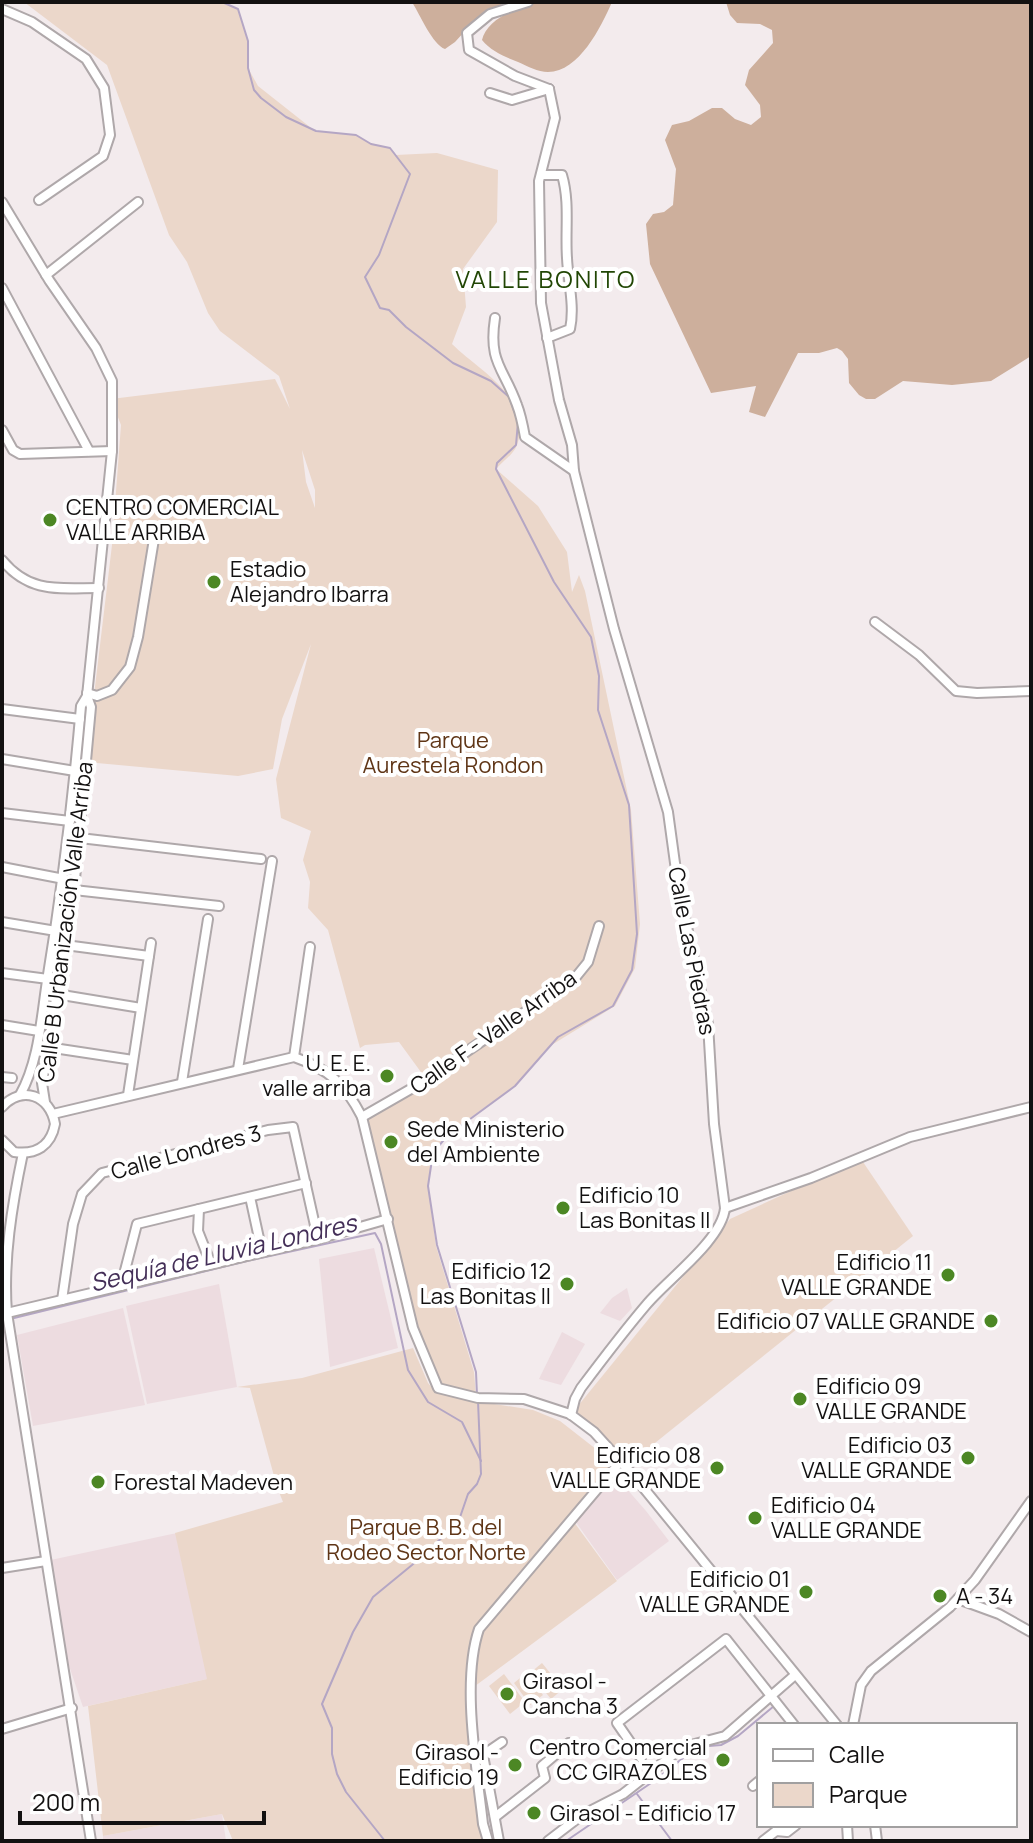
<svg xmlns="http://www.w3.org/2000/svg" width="1033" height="1843" font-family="Manrope,sans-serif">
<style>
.built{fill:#eddce0}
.green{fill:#ebd7ca;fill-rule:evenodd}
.forest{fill:#cdaf9c}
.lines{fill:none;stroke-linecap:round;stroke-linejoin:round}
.stream{stroke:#b4a6c4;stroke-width:2}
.minor-casing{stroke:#afa8aa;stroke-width:12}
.minor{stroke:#fff;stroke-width:8}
.poi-dot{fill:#4c8724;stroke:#fff;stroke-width:3}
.labels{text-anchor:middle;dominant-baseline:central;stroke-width:8;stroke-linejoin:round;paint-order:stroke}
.poi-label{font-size:22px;fill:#131111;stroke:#fff;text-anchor:start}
.park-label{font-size:22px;fill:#5f3516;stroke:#fff}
.street-label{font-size:22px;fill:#131111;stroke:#fff}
.neighbourhood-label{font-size:24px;letter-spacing:2px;fill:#214604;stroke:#fff}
.water-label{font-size:24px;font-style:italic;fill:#442f58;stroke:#fff}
</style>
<rect width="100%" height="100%" fill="#f3ebed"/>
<!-- built -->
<g class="built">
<path d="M374,1248L398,1348L330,1367L319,1259Z"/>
<path d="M219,1284L237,1387L147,1404L126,1306Z"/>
<path d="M627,1288L632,1308L620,1321L600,1313L612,1298Z"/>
<path d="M123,1308L145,1405L33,1426L17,1335Z"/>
<path d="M562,1332L585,1344L561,1385L539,1379Z"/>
<path d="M612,1472L646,1511L669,1541L617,1580L573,1518Z"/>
<path d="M256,1521L207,1679L83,1707L63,1648L46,1561L172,1534Z"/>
<path d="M222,1814L226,1841H103V1836Z"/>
</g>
<!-- green -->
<g class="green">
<path d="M24,2H222L238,9L248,41V68L258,86L315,131L356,135L371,144L390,148L396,155L437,153L498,170L497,222L463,269L466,307L452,344C479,371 534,398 517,445C514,454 502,462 496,469L538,506L567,552L572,592L579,575L585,591L631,810L640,924L635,968L615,1006L550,1046L515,1086L446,1135L432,1153L428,1186L436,1246L474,1372L476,1396L439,1386L410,1311L366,1118L426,1079L399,1042L365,1045L360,1048L328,930L308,908L310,882L303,860L311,831L281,818L276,779L311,644L282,719L273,769L238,776L86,762L112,545L121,425L111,399L275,379L290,409L279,376L220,331L208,313L187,262L169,235L107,65ZM302,450L315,490V508L306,482Z"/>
<path d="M861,1159L913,1236L630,1463L573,1412L730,1219Z"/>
<path d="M413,1348L428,1383L435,1391L475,1401L533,1410L560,1421L610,1460L605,1478L571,1518L617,1581L471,1689L475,1746L490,1841H233L222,1814L103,1836L88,1706L207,1679L175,1533L283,1502L277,1487L250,1388L237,1387L302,1378Z"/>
<path d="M542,1663L563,1689L551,1699L530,1673Z"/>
<path d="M526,1673L543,1695L530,1705L514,1683Z"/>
<path d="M504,1674L525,1702L510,1714L489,1686Z"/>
</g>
<!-- forest -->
<g class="forest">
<path d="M412,2H506L475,20L455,42L445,49C433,45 420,15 412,2Z"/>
<path d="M612,2C601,27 579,72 548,72C538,72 527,66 518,62C505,57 491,51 482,40C486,21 515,7 533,3Z"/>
<path d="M726,2H1031V356L991,381L952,385L903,381L875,399H866L859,395L849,383L848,359L842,351L837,348L819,353H798L765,417L749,412L756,386L711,393L650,264L646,224L653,214L664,212L673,205L676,169L665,140L672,125L689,121L712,108H722L735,119L751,125L761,117L760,105L745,85L749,70L773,43L772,30L760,24L737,23L730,15Z"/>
</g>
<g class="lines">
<!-- stream -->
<g class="stream">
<path d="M222,2L238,9L248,41V68L254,90L261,98L286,117L316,131L356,135L371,144L390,148L410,174L379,255L365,277L380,308L389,310L406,327L453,363L491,381L509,397L518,422L516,445L497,463L496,469L554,582L591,637L599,676L598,710L629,805L637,934L632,970L613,1006L558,1037L515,1086L447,1136L433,1153L428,1186L437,1245L476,1372L477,1395"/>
<path d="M10,1319L247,1261L375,1233L381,1244L408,1370L428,1402L462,1422L481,1461"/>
<path d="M637,1794L672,1841"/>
<path d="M490,1820L495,1841"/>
<path d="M385,1841L346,1792L337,1774L332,1754V1728L322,1704L353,1632L373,1597L412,1565L458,1523L468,1494L477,1484L481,1474L478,1401"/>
<path d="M566,1841L654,1781L697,1747L721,1745L738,1736L774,1706"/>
</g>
<defs>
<g id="minor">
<path d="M528,2L490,14L467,33L469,50L515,76L549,89"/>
<path d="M2,9L32,22L86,59L104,88L110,135L103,156L39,200"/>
<path d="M549,89L555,118L539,181L541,303L559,400L572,445L574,471L614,629L668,812L678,885L708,1024L714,1124L725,1208C722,1240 667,1280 647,1304C624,1331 602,1360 581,1388L575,1399L571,1415"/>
<path d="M490,93L512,100L549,89"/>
<path d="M541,175H562C570,202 565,231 567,258C568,281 575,306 570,329L547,338"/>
<path d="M2,202L49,280L96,348L112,381V451L87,696L81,706C73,798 62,890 47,981C41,1019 39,1061 20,1095"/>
<path d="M46,275L138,202"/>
<path d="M2,288L89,451"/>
<path d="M495,318C488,363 504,368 517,405C521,415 523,426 525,437L574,471"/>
<path d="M2,430L13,450L20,454L112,451"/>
<path d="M2,560C30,594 59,588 99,588"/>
<path d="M875,622L919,655L956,691L977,693L1031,691"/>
<path d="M87,693L97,696L112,690L130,667L138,637L155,533"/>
<path d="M2,709L80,719"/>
<path d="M2,759L75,771"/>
<path d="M2,813L70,821"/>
<path d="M80,838L261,859"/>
<path d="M2,867L64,879"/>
<path d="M74,890L219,906"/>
<path d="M2,922L56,931"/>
<path d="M65,945L149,956"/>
<path d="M2,973L48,979"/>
<path d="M56,994L141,1008"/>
<path d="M2,1025L39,1031"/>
<path d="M47,1047L133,1060"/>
<path d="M294,1057L310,947"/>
<path d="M238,1069L272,861"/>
<path d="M2,1077L12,1078"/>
<path d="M182,1082L208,919"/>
<path d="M128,1095L151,943"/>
<path d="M45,1102L42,1083L74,890L91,707L87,696"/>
<path d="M2,1107C22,1085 50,1095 55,1124C51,1146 36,1155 14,1152L2,1140"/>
<path d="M53,1114L294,1057C329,1069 345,1084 362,1117L413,1328L438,1388L478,1398L524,1399L570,1414L594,1432L633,1475L837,1725"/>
<path d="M362,1117L416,1086L575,978L588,962L599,926"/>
<path d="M23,1153C12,1205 3,1260 7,1313L91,1841"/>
<path d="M250,1197L262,1252"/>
<path d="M725,1208L811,1178L910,1137L1031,1107"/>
<path d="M199,1209L198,1231L211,1264"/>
<path d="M121,1286L137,1224L306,1183"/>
<path d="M62,1300L73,1224L82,1194L102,1173L268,1130L293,1127L318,1239"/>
<path d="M7,1313L318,1239L388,1219"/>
<path d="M2,1568L46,1561"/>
<path d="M958,1599L999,1614L1031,1632"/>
<path d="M853,1725L861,1685L871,1671L950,1607L975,1580L1031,1501"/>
<path d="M2,1729L72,1708"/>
<path d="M641,1758L617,1723L726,1639L794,1725"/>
<path d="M753,1786L759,1781"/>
<path d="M495,1817L545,1778L542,1766L569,1743"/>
<path d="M847,1825L848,1841"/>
<path d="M875,1825L877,1841"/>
<path d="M488,1841L483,1824C477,1768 461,1682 479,1629L621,1461"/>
<path d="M499,1841L483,1755L502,1742"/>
<path d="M548,1841L582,1815L623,1794L674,1754L687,1746L725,1736L795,1675"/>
<path d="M763,1841L776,1831L787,1832L796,1825"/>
</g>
</defs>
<!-- minor casing -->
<use href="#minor" class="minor-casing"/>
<!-- minor -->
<use href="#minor" class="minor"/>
</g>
<!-- markers -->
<g class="poi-dot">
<circle cx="50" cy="520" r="8"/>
<circle cx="214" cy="582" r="8"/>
<circle cx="387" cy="1076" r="8"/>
<circle cx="391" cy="1142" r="8"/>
<circle cx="563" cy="1208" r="8"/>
<circle cx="948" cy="1275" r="8"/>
<circle cx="567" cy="1284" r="8"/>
<circle cx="991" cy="1321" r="8"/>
<circle cx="800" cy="1399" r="8"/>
<circle cx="968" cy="1458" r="8"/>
<circle cx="717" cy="1468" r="8"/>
<circle cx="98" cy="1482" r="8"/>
<circle cx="755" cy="1518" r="8"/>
<circle cx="806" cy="1592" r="8"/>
<circle cx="940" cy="1596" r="8"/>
<circle cx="507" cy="1694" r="8"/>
<circle cx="723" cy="1760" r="8"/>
<circle cx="515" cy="1765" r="8"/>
<circle cx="534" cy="1813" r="8"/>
</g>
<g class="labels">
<!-- poi labels -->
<g class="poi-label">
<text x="66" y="507">CENTRO COMERCIAL<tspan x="66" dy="25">VALLE ARRIBA</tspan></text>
<text x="230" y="569">Estadio<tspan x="230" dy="25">Alejandro Ibarra</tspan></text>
<text x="371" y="1063" text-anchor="end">U. E. E.<tspan x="371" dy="25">valle arriba</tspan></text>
<text x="407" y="1129">Sede Ministerio<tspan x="407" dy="25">del Ambiente</tspan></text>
<text x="579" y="1195">Edificio 10<tspan x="579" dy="25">Las Bonitas II</tspan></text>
<text x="932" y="1262" text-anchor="end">Edificio 11<tspan x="932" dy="25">VALLE GRANDE</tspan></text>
<text x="551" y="1271" text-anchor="end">Edificio 12<tspan x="551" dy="25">Las Bonitas II</tspan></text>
<text x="975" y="1321" text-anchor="end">Edificio 07 VALLE GRANDE</text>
<text x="816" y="1386">Edificio 09<tspan x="816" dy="25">VALLE GRANDE</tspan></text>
<text x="952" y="1445" text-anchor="end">Edificio 03<tspan x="952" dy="25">VALLE GRANDE</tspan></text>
<text x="701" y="1455" text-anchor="end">Edificio 08<tspan x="701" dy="25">VALLE GRANDE</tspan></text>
<text x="114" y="1482">Forestal Madeven</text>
<text x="771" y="1505">Edificio 04<tspan x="771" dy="25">VALLE GRANDE</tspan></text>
<text x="790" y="1579" text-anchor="end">Edificio 01<tspan x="790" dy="25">VALLE GRANDE</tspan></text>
<text x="956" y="1596">A - 34</text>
<text x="523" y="1681">Girasol -<tspan x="523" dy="25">Cancha 3</tspan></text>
<text x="707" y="1747" text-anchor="end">Centro Comercial<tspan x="707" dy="25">CC GIRAZOLES</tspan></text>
<text x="499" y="1752" text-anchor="end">Girasol -<tspan x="499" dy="25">Edificio 19</tspan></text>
<text x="550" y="1813">Girasol - Edificio 17</text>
</g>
<!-- park labels -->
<g class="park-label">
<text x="453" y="740">Parque<tspan x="453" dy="25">Aurestela Rondon</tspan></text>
<text x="426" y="1527">Parque B. B. del<tspan x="426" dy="25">Rodeo Sector Norte</tspan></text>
</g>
<!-- street labels -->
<g class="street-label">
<text transform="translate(65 922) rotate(-83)">Calle B Urbanización Valle Arriba</text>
<text transform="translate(692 951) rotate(79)">Calle Las Piedras</text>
<text transform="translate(493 1032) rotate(-35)">Calle F - Valle Arriba</text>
<text transform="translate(186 1152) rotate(-15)">Calle Londres 3</text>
</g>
<!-- neighbourhood labels -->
<g class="neighbourhood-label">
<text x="546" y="278">VALLE BONITO</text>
</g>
<!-- water labels -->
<g class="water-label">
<text transform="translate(223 1252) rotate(-13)">Sequía de Lluvia Londres</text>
</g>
</g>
<!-- border -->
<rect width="1033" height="1843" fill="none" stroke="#131111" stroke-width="8"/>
<!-- legend -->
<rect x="757" y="1723" width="260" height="104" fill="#ffffff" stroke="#a1a0a0" stroke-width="2"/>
<rect x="773" y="1749" width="40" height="12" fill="#ffffff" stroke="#a1a0a0" stroke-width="2"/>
<text x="829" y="1763" font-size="24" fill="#131111">Calle</text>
<rect x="773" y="1783" width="40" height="24" fill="#ebd7ca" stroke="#a1a0a0" stroke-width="2"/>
<text x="829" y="1803" font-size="24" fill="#131111">Parque</text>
<!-- scale -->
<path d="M20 1811v12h244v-12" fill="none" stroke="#131111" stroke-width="4"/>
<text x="32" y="1811" font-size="24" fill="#131111" stroke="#ffffff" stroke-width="6" paint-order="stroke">200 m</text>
</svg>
